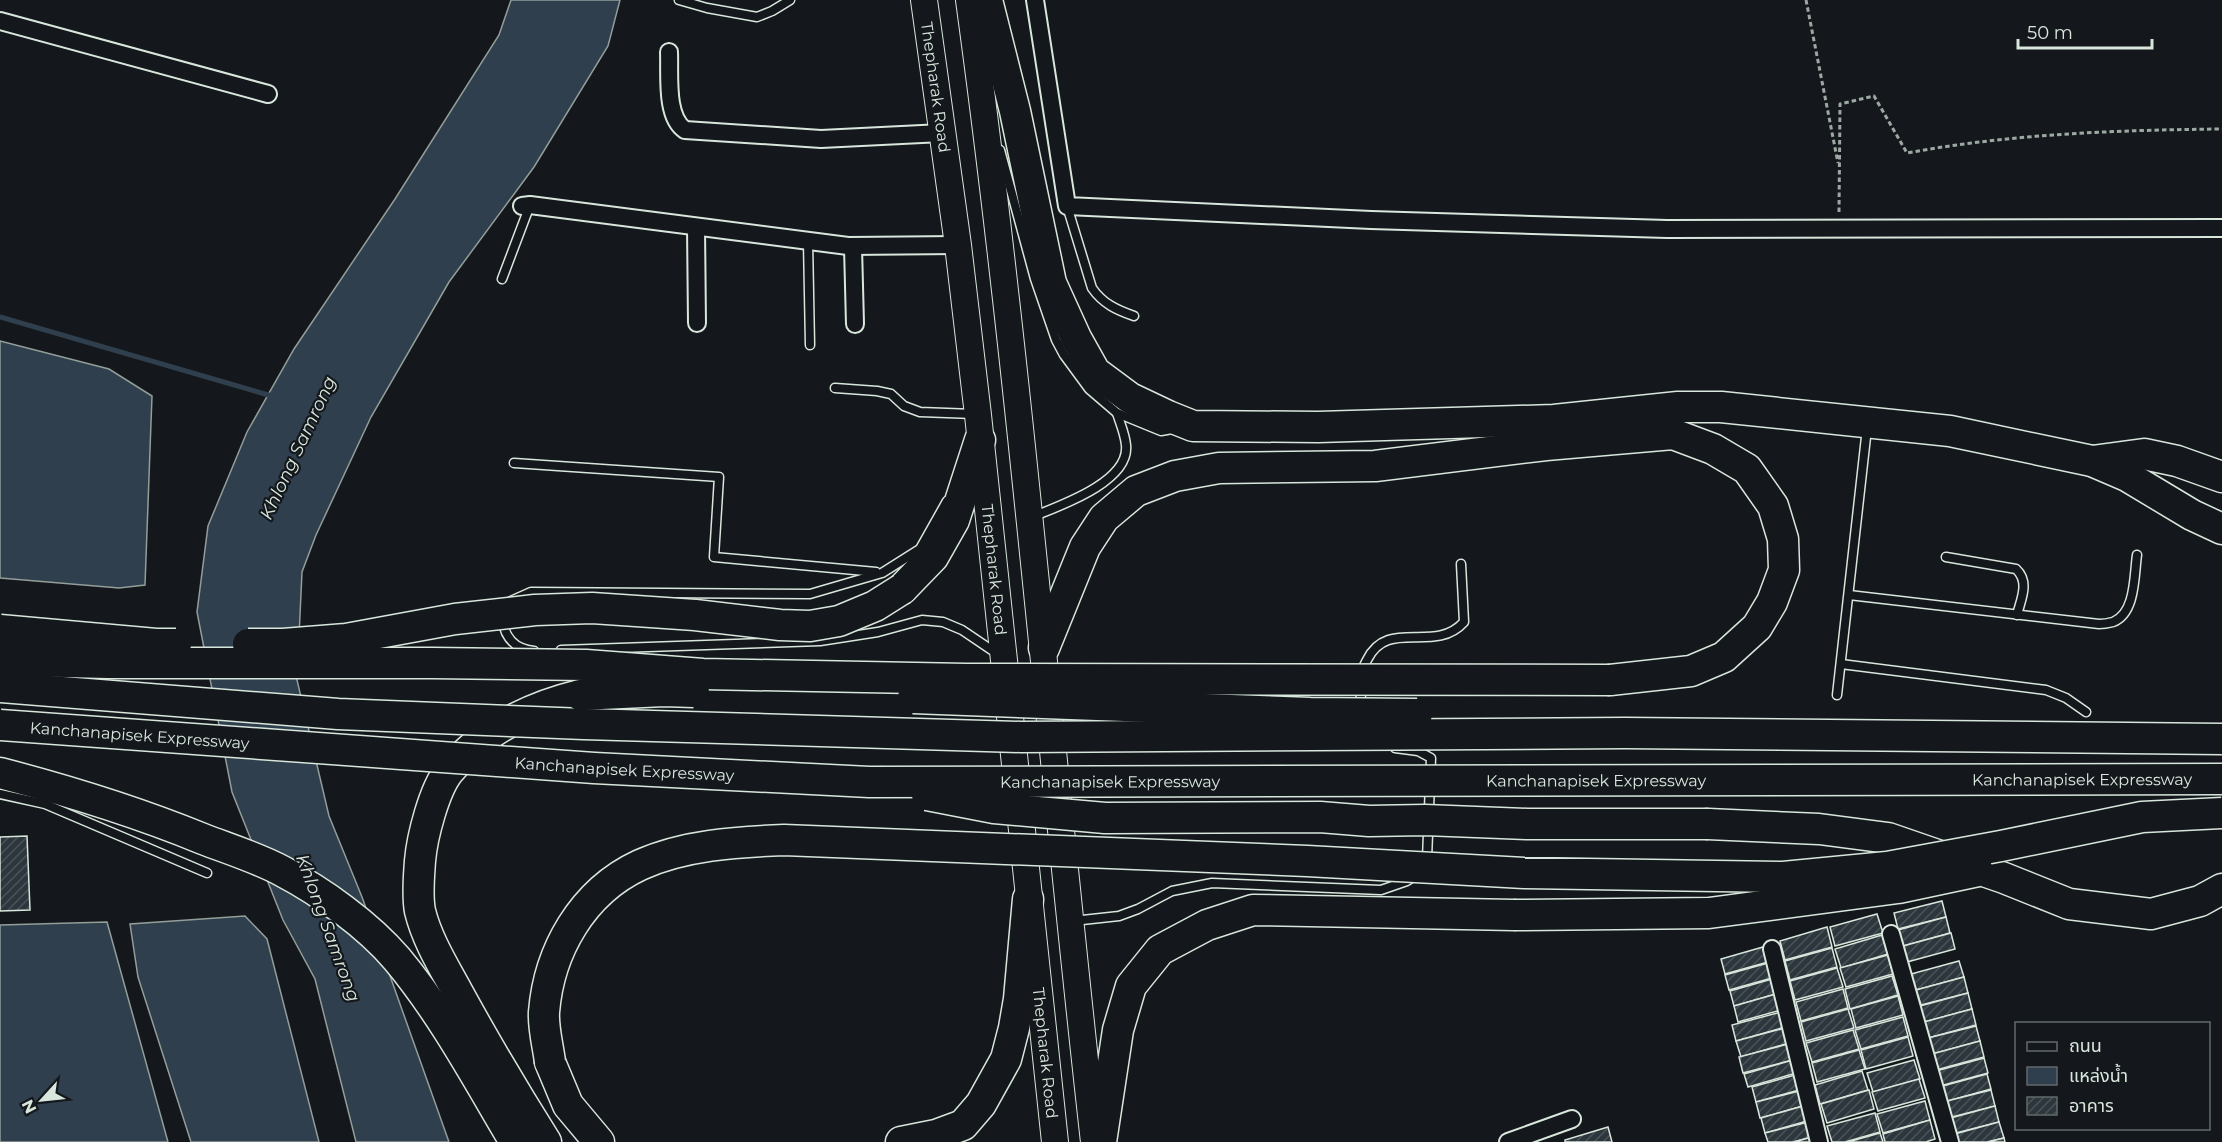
<svg xmlns="http://www.w3.org/2000/svg" width="2222" height="1142" font-family="Montserrat,'Noto Sans Thai',sans-serif">
<style>
.water{fill:#2f3f4d;stroke:#939e99;stroke-width:1.5}
.lines{fill:none;stroke-linecap:round;stroke-linejoin:round}
.stream{stroke:#2f3f4d;stroke-width:5}
.building{fill:url(#building-hatch);stroke:#d8e6dc;stroke-width:1.5}
.service-casing{stroke:#d8e6dc;stroke-width:11}
.minor-casing{stroke:#d8e6dc;stroke-width:20}
.primary-casing{stroke:#d8e6dc;stroke-width:28}
.motorway-casing{stroke:#d8e6dc;stroke-width:33}
.path{stroke:#9da8a2;stroke-width:3;stroke-dasharray:4.5 3;stroke-linecap:butt}
.service{stroke:#14181c;stroke-width:8}
.minor{stroke:#14181c;stroke-width:16}
.primary{stroke:#14181c;stroke-width:26}
.motorway{stroke:#14181c;stroke-width:30}
.motorway-bridge-casing{stroke:#d8e6dc;stroke-width:33;stroke-linecap:butt}
.motorway-bridge{stroke:#14181c;stroke-width:30}
.labels{text-anchor:middle;dominant-baseline:central;stroke-width:4.5;stroke-linejoin:round;paint-order:stroke}
.street-label{font-size:16px;fill:#d8e6dc;stroke:#14181c}
.water-label{font-size:18px;font-style:italic;fill:#d8e6dc;stroke:#14181c}
</style>
<defs>
<pattern id="building-hatch" width="6" height="6" patternUnits="userSpaceOnUse" patternTransform="scale(1.5)"><rect width="6" height="6" fill="#2c363c"/><path d="M-1 1l2-2M0 6l6-6M5 7l2-2" fill="none" stroke="#4a5358"/></pattern>
</defs>
<rect width="100%" height="100%" fill="#14181c"/>
<!-- water -->
<g class="water">
<path d="M511,0H620L608,46L534,167L449,282L371,417L316,535L302,572L297,680L329,816L362,897L449,1142H356L315,979L283,920L232,792L197,612L208,526L247,432L294,349L395,199L499,35Z"/>
<path d="M0,341L109,369L152,396L145,585L119,588L0,578Z"/>
<path d="M245,916L267,939L319,1142H191L138,977L130,924Z"/>
<path d="M107,922L168,1142H0V925Z"/>
</g>
<g class="lines">
<!-- stream -->
<path class="stream" d="M0,317L272,396"/>
</g>
<!-- building -->
<g class="building">
<path d="M27,836L30,910L0,911V837Z"/>
<path d="M1942,901L1946,917L1898,929L1894,913Z"/>
<path d="M1877,914L1883,933L1835,946L1830,927Z"/>
<path d="M1946,917L1950,933L1903,946L1898,930Z"/>
<path d="M1827,927L1832,947L1785,960L1780,941Z"/>
<path d="M1951,933L1955,949L1907,962L1903,946Z"/>
<path d="M1882,935L1888,954L1841,968L1835,949Z"/>
<path d="M1763,947L1768,962L1725,974L1721,959Z"/>
<path d="M1832,948L1837,967L1790,980L1785,961Z"/>
<path d="M1888,955L1893,974L1846,987L1840,968Z"/>
<path d="M1959,961L1964,977L1916,990L1911,974Z"/>
<path d="M1768,963L1772,978L1729,990L1725,975Z"/>
<path d="M1837,968L1843,987L1795,1000L1790,981Z"/>
<path d="M1892,976L1898,995L1850,1009L1845,989Z"/>
<path d="M1964,977L1968,993L1921,1005L1916,990Z"/>
<path d="M1772,979L1776,994L1734,1006L1730,991Z"/>
<path d="M1843,989L1848,1008L1801,1021L1796,1002Z"/>
<path d="M1968,993L1972,1009L1924,1022L1920,1006Z"/>
<path d="M1776,994L1781,1010L1738,1022L1734,1006Z"/>
<path d="M1898,996L1903,1015L1856,1028L1851,1009Z"/>
<path d="M1848,1009L1854,1028L1806,1041L1801,1022Z"/>
<path d="M1972,1009L1976,1025L1928,1038L1924,1022Z"/>
<path d="M1781,1012L1785,1027L1736,1041L1732,1025Z"/>
<path d="M1903,1017L1908,1036L1861,1049L1855,1030Z"/>
<path d="M1976,1026L1980,1041L1932,1054L1928,1038Z"/>
<path d="M1785,1028L1789,1043L1741,1057L1736,1041Z"/>
<path d="M1853,1030L1859,1049L1812,1062L1806,1043Z"/>
<path d="M1908,1037L1913,1056L1866,1069L1861,1050Z"/>
<path d="M1980,1041L1984,1057L1936,1070L1932,1054Z"/>
<path d="M1788,1044L1792,1060L1743,1073L1739,1057Z"/>
<path d="M1859,1050L1865,1069L1817,1082L1812,1063Z"/>
<path d="M1984,1058L1988,1073L1940,1086L1936,1071Z"/>
<path d="M1793,1060L1796,1073L1748,1087L1744,1074Z"/>
<path d="M1914,1060L1920,1079L1873,1092L1867,1073Z"/>
<path d="M1862,1071L1868,1090L1820,1104L1815,1085Z"/>
<path d="M1987,1074L1991,1089L1944,1102L1939,1087Z"/>
<path d="M1795,1075L1799,1090L1756,1102L1752,1087Z"/>
<path d="M1919,1079L1925,1098L1878,1111L1872,1092Z"/>
<path d="M1869,1090L1874,1109L1827,1123L1821,1104Z"/>
<path d="M1991,1090L1995,1106L1948,1118L1943,1102Z"/>
<path d="M1799,1091L1803,1106L1760,1118L1756,1102Z"/>
<path d="M1925,1101L1930,1120L1883,1133L1877,1114Z"/>
<path d="M1803,1106L1807,1121L1765,1133L1761,1118Z"/>
<path d="M1995,1106L1999,1122L1952,1134L1947,1119Z"/>
<path d="M1875,1113L1880,1132L1845,1142H1832L1827,1126Z"/>
<path d="M1930,1120L1935,1139L1926,1142H1885L1883,1134Z"/>
<path d="M1808,1122L1812,1137L1793,1142H1768L1765,1133Z"/>
<path d="M1999,1122L2004,1138L1987,1142H1953L1951,1135Z"/>
<path d="M1608,1127L1612,1142H1565V1140Z"/>
<path d="M1880,1133L1883,1142H1848Z"/>
<path d="M1812,1137L1814,1142H1794Z"/>
<path d="M2004,1138L2005,1142H1988Z"/>
</g>
<g class="lines">
<defs>
<g id="service">
<path d="M679,0L707,8L757,17L772,11L790,0"/>
<path d="M1000,150L1035,279L1056,340L1064,355L1089,389L1117,413L1161,431L1172,429"/>
<path d="M1067,206L1092,288C1103,304 1117,310 1134,316"/>
<path d="M808,241L810,345"/>
<path d="M502,279L530,205"/>
<path d="M835,388L877,391L891,394L904,406L920,412L974,414"/>
<path d="M514,463L719,477L714,557L876,572"/>
<path d="M1032,517C1059,506 1130,482 1126,445C1125,434 1120,423 1117,413"/>
<path d="M1946,557L2016,569C2030,582 2021,599 2017,615"/>
<path d="M1849,595L2099,624C2103,624 2109,623 2113,622C2136,613 2134,575 2137,555"/>
<path d="M511,601L531,592L810,594L882,573L920,549L947,501"/>
<path d="M502,619C505,638 514,649 534,651"/>
<path d="M561,650L820,641L878,632L922,620L943,622L962,630L999,655"/>
<path d="M1841,664L2046,690L2066,698L2086,712"/>
<path d="M1837,695L1867,428"/>
<path d="M1361,710C1361,698 1360,685 1362,673C1362,668 1365,664 1367,660C1388,617 1434,655 1464,622L1461,564"/>
<path d="M1395,748L1418,751L1431,758L1427,859L1425,863"/>
<path d="M0,794L45,804L207,873"/>
<path d="M1073,921L1119,916L1138,909L1172,891L1212,883L1381,890L1407,881L1413,877"/>
</g>
<g id="minor">
<path d="M1035,0L1067,206L1371,220L1667,229L2222,228"/>
<path d="M0,21L268,94"/>
<path d="M669,52C670,74 665,117 685,130L821,139L942,133"/>
<path d="M522,206L530,205L848,246L958,245"/>
<path d="M696,227L697,323"/>
<path d="M853,247L855,324"/>
<path d="M1891,934L1950,1142"/>
<path d="M1772,949L1819,1142"/>
<path d="M1508,1142L1572,1119"/>
</g>
<g id="primary">
<path id="s1" d="M924,0L958,245L978,415L1055,1142"/>
<path d="M969,0C1021,380 1051,762 1094,1142"/>
</g>
<g id="motorway">
<path d="M987,0L1015,111L1051,283L1076,338L1095,372L1130,398L1168,416L1193,426L1318,427L1554,420L1678,407H1721L1950,431L2092,461L2127,476L2192,515L2222,529"/>
<path d="M2092,461L2144,454L2177,461L2222,477"/>
<path d="M902,589L933,557L954,520L980,440"/>
<path d="M1044,648L1085,547L1104,518L1136,491L1175,476L1219,468L1375,466L1546,445L1673,434L1713,449L1747,469L1773,506L1783,539L1784,570L1772,602L1757,627L1724,657L1691,671L1610,680"/>
<path d="M0,773C69,791 137,812 203,839C229,849 258,858 282,871C322,892 368,925 397,959C443,1014 478,1080 515,1142"/>
<path d="M1708,824L1819,829L1888,838L2004,878L2069,904L2151,914L2200,901L2222,889"/>
<path d="M550,1062L568,1105L599,1142"/>
<path d="M546,1142C515,1093 486,1044 458,993C444,967 427,940 420,911C417,896 419,876 420,861C422,837 434,790 449,771C483,731 530,707 580,695"/>
<path d="M901,1142L936,1135L963,1125L981,1104L1006,1059L1014,1028L1019,999L1028,899"/>
<path d="M1101,1142L1118,1030L1131,986L1160,950L1207,925L1253,910L1514,915"/>
</g>
</defs>
<!-- service casing -->
<use href="#service" class="service-casing"/>
<!-- minor casing -->
<use href="#minor" class="minor-casing"/>
<!-- primary casing -->
<use href="#primary" class="primary-casing"/>
<!-- motorway casing -->
<use href="#motorway" class="motorway-casing"/>
<!-- path -->
<g class="path">
<path d="M1806,0L1838,163"/>
<path d="M1839,212L1840,104L1874,96L1907,153C2010,134 2117,130 2222,129"/>
</g>
<!-- service -->
<use href="#service" class="service"/>
<!-- minor -->
<use href="#minor" class="minor"/>
<!-- primary -->
<use href="#primary" class="primary"/>
<!-- motorway -->
<use href="#motorway" class="motorway"/>
<defs>
<g id="motorway-bridge">
<path d="M0,630L156,644H176"/>
<path d="M248,644H283L346,639L455,619L535,610L592,608L695,615L780,625L810,626L839,621L875,606L902,589"/>
<path d="M0,659L23,661L108,663H432L586,665L703,674L966,679L1610,680"/>
<path d="M0,687L338,714L584,724L1021,737L1625,733L2222,739"/>
<path d="M580,695L664,691L694,692"/>
<path d="M913,698L1310,713L1417,714"/>
<path id="s2" d="M0,725L594,768L869,782L2222,779"/>
<path d="M927,795L994,808L1105,818L1320,817L1369,821L1425,820L1527,824H1708"/>
<path d="M1514,915L1709,913L1898,888L1978,871"/>
<path d="M550,1062C548,1046 543,1028 544,1012C549,951 582,892 640,865C684,845 736,842 784,840L1307,861L1524,873L1783,877L1887,867L2001,846L2142,817L2222,813"/>
</g>
</defs>
<!-- motorway-bridge casing -->
<use href="#motorway-bridge" class="motorway-bridge-casing"/>
<!-- motorway-bridge -->
<use href="#motorway-bridge" class="motorway-bridge"/>
</g>
<g class="labels">
<!-- street labels -->
<g class="street-label">
<text stroke="none"><textPath href="#s1" startOffset="88">Thepharak Road</textPath></text>
<text stroke="none"><textPath href="#s1" startOffset="574">Thepharak Road</textPath></text>
<text stroke="none"><textPath href="#s2" startOffset="140">Kanchanapisek Expressway</textPath></text>
<text stroke="none"><textPath href="#s2" startOffset="626">Kanchanapisek Expressway</textPath></text>
<text stroke="none"><textPath href="#s2" startOffset="2084">Kanchanapisek Expressway</textPath></text>
<text stroke="none"><textPath href="#s2" startOffset="1598">Kanchanapisek Expressway</textPath></text>
<text stroke="none"><textPath href="#s2" startOffset="1112">Kanchanapisek Expressway</textPath></text>
<text stroke="none"><textPath href="#s1" startOffset="1060">Thepharak Road</textPath></text>
</g>
<!-- water labels -->
<g class="water-label">
<text transform="translate(298 448) rotate(-65)">Khlong Samrong</text>
<text transform="translate(328 928) rotate(70)">Khlong Samrong</text>
</g>
</g>
<!-- legend -->
<rect x="2015" y="1022" width="195" height="108" fill="#14181c" stroke="#626a69" stroke-width="1.5"/>
<rect x="2027" y="1042" width="30" height="9" fill="#14181c" stroke="#626a69" stroke-width="1.5"/>
<text x="2069" y="1052" font-size="18" fill="#d8e6dc">ถนน</text>
<rect x="2027" y="1067" width="30" height="18" fill="#2f3f4d" stroke="#626a69" stroke-width="1.5"/>
<text x="2069" y="1082" font-size="18" fill="#d8e6dc">แหล่งน้ำ</text>
<rect x="2027" y="1097" width="30" height="18" fill="url(#building-hatch)" stroke="#626a69" stroke-width="1.5"/>
<text x="2069" y="1112" font-size="18" fill="#d8e6dc">อาคาร</text>
<!-- north arrow -->
<g transform="translate(42 1100) rotate(243)" stroke="#14181c" stroke-width="4.5" paint-order="stroke">
<path d="M0-4.5L10 22L0 15L-10 22Z" fill="#d8e6dc"/>
<text y="-9" font-size="16" font-weight="bold" text-anchor="middle" fill="#d8e6dc">N</text>
</g>
<!-- scale -->
<path d="M2018 39v9h134v-9" fill="none" stroke="#d8e6dc" stroke-width="3"/>
<text x="2027" y="39" font-size="18" fill="#d8e6dc" stroke="#14181c" stroke-width="4.5" paint-order="stroke">50 m</text>
</svg>
